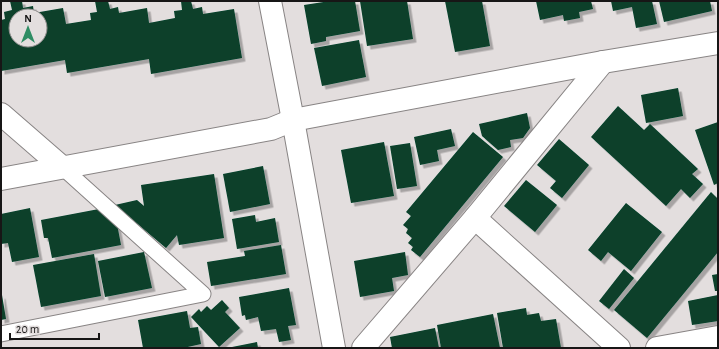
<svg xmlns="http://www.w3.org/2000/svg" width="719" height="349" font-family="'Alegreya Sans',sans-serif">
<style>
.building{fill:#07402a;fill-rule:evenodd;filter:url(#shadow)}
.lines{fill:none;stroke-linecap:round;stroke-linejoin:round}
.service-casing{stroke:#888484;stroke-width:17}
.minor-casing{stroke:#888484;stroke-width:24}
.service{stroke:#fff;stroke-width:15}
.minor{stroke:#fff;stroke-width:22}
</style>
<defs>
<filter id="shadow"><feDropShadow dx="3.5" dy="3.5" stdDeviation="0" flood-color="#0004"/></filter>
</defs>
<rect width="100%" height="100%" fill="#e3dede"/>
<!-- building -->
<g class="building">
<path d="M10,1H22L23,8L33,6L34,13L63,8L66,24L91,20L90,13L97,12L95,1H108L110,9L118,7L119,13L147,8L149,23L175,18L174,11L182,10L181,1H191L193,9L202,7L203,14L234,9L242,58L151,74L149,59L67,73L65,60L1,71V20L5,19L4,12L12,10ZM16,16H40V40H16Z"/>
<path d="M330,1H355L360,31L326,37V41L311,44L304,5Z"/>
<path d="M360,1H407L413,39L367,46Z"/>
<path d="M445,1H482L490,46L455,52Z"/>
<path d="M536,1H591L593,9L579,12L580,18L564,21L563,15L540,20Z"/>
<path d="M611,1H652L657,24L636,28L632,7L613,11Z"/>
<path d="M659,1H710L712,11L664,22Z"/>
<path d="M359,40L366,77L322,86L314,48Z"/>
<path d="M678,88L683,116L646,123L641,95Z"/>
<path d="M618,106L644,130L650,124L698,169L692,174L703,184L690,198L681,189L666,206L591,137Z"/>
<path d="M527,113L530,128L523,138L510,140L511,147L498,150L482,136L479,124Z"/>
<path d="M718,122V183L714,185L695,130Z"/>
<path d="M451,129L455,146L437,150L439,161L420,165L414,137Z"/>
<path d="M473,132L503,157L420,257L411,250L413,247L408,243L412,238L406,233L408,229L403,225L411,216L406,212Z"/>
<path d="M559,139L589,165L562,198L550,188L556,181L537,165Z"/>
<path d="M384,142L394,196L351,203L341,150Z"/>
<path d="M410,143L417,186L397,189L390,146Z"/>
<path d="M263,166L270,204L230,212L223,174Z"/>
<path d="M214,174L224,238L179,245L177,235L166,248L115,205L137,200L144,206L141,185Z"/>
<path d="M526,180L557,205L535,232L504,206Z"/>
<path d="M711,192L718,199V252L647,338L614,310Z"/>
<path d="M626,203L662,232L631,271L608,252L601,261L588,250Z"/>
<path d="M30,208L39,257L12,262L8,243L1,244V214Z"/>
<path d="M99,209L117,224L121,245L52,258L48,238H44L41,220Z"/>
<path d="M255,215L256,222L275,218L279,242L237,249L232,219Z"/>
<path d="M281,245L286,274L211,286L207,262L245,256L244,251Z"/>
<path d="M144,252L152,288L105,297L98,261Z"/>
<path d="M405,252L408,275L392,278L394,291L360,297L354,261Z"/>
<path d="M94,254L101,296L41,307L33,265Z"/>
<path d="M624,269L634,278L609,309L599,301Z"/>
<path d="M718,274V291H715L712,275Z"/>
<path d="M289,288L296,325L288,326L291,340L279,342L276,329L261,331L258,317L246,320L245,315L242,316L239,297Z"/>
<path d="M2,295L6,319L1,320V296Z"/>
<path d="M718,295V321L692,325L688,301Z"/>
<path d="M222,300L229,308L225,312L240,328L219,347L191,317L199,309L201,312L207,306L211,310Z"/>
<path d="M526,308L527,315L539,313L541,321L556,319L561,348H503L497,313Z"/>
<path d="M187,311L190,328L198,327L201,344L183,348H143L138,320Z"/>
<path d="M493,314L500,348H441L437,325Z"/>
<path d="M435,328L439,348H392L390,337Z"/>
<path d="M257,342L258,348H232V347Z"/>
</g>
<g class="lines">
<defs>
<path id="service" d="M1,334L203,294L62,167"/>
<g id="minor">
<path d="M270,1L293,120L334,348"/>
<path d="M1,114L62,167"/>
<path d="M1,179L271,129L293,120L603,62L718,43"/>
<path d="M475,218L619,348"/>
<path d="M363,348L475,218L603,62"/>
<path d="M657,348L718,337"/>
</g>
</defs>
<!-- service casing -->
<use href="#service" class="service-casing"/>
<!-- minor casing -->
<use href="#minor" class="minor-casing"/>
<!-- service -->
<use href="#service" class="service"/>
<!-- minor -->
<use href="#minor" class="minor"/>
</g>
<!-- border -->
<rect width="719" height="349" fill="none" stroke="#171616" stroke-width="4"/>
<!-- north arrow -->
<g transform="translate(28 28)"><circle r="19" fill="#e3dede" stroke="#918e8e"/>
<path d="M0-3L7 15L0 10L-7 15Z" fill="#2e8c63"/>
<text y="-6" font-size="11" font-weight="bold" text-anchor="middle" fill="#171616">N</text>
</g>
<!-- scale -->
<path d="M10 333v6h89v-6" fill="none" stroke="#171616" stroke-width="2"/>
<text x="16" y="333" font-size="12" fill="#171616" stroke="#e3dede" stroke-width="3" paint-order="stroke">20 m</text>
</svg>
